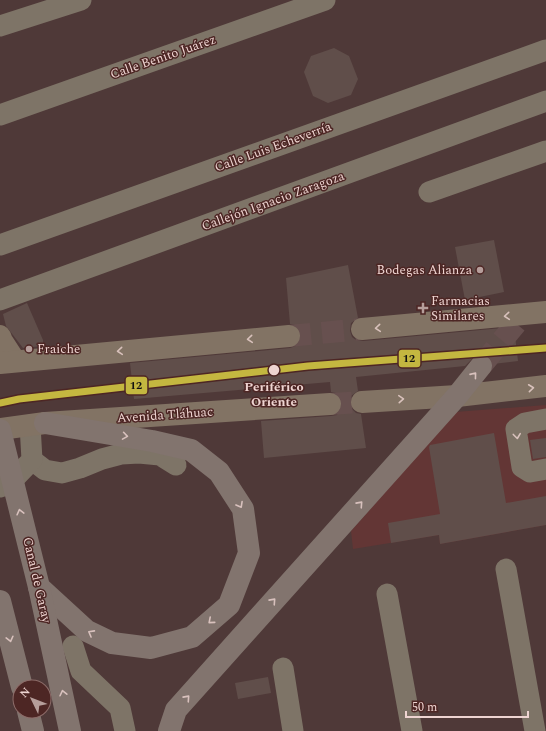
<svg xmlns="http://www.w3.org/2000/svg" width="546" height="731" font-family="Spectral,serif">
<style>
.built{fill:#633635}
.building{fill:#604e4a}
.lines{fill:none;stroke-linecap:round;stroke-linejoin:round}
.major-tunnel{stroke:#67504f;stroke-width:22;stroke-dasharray:22 11;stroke-linecap:butt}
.highway-tunnel{stroke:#67504f;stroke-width:22;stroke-dasharray:22 11;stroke-linecap:butt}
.minor{stroke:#7e7467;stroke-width:21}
.major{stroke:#827364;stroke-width:22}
.highway{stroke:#82746e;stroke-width:22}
.highway-bridge{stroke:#82746e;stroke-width:22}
.metro-1-casing{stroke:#4d2624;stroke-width:10}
.metro-1{stroke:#c4b740;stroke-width:7}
.oneway{stroke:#d8c1bb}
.oneway2{stroke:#d8c1bd}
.oneway3{stroke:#d8c1bc}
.poi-dot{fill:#b69e9b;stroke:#4d2624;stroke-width:1.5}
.stop-dot{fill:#eed4d1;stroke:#4d2624;stroke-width:1.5}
.labels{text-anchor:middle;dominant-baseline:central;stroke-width:3;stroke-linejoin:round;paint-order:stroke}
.street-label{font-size:13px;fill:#eed4d1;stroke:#4d2624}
.poi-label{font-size:13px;fill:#eed4d1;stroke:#4d2624;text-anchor:start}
.stop-label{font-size:13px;font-weight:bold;fill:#eed4d1;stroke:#4d2624}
.line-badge{stroke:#4d2624;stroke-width:1.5}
.pale-badge-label{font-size:11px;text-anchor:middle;font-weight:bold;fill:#111}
</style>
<rect width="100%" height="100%" fill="#4f3938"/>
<!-- built -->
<path class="built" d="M546,405V525L440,544L439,535L353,549L351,531L455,412Z"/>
<!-- building -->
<g class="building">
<path d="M334,48L349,56L358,79L351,95L328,103L313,96L304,72L311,56Z"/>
<path d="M494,240L504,292L465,300L455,247Z"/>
<path d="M348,265L358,318L351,323L350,331L352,337L356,340L363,341L514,327L518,361L493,364L489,357L482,354L476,355L465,366L356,377L358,391L351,396L350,403L352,409L356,413L361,414L366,448L264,458L261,421L331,416L337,415L341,409L342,403L340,397L336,393L331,392L330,382L134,399L130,363L290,348L296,346L300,341L301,334L299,328L295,325L290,324L286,278Z"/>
<path d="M27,303L43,340V346L23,348L6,326L3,314Z"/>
<path d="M494,433L506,503L546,496V525L440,544L439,535L391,543L388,523L440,514L429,447L430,445Z"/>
<path d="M546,438V457L533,459L530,440Z"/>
<path d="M268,677L271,693L238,699L235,683Z"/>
</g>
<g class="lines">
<!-- major-tunnel -->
<g class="major-tunnel">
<path d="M289,336L362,329"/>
<path d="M330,404L362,402"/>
</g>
<!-- highway-tunnel -->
<path class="highway-tunnel" d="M481,366L524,314"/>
<!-- minor -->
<g class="minor">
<path d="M0,26L81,0"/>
<path d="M0,115L325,0"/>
<path d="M429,192L546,151"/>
<path d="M0,245L546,50"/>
<path d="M0,300L546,101"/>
<path d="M546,419L525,423L516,429L522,467L530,472L546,469"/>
<path d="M32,460L45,470L62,473L80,468L102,459L121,454L139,453L160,455L176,465"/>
<path d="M0,487L9,484L32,460L30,425"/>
<path d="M506,569L535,731"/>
<path d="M387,594L412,731"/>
<path d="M73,646L81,671L120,708L125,731"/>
<path d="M283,668L293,731"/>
</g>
<!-- major -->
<g class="major">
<path d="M362,329L546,312"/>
<path d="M0,336L2,341L15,361"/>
<path d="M0,363L289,336"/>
<path d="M362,402L457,396L546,386"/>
<path d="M0,429L45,423L330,404"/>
</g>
<!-- highway -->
<g class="highway">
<path d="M39,587L87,631L112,643L151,648L192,637L229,605L249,553L243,509L219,472L191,450L152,441L45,423"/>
<path d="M0,601L22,687"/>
<path d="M28,711L33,731"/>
<path d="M169,731L176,710L457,396L481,366"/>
</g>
<!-- highway-bridge -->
<path class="highway-bridge" d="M0,430L39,587L70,731"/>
<defs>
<path id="metro-1" d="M0,403L19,399L308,366L546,348"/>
</defs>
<!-- metro-1 casing -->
<use href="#metro-1" class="metro-1-casing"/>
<!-- metro-1 -->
<use href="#metro-1" class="metro-1"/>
</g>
<!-- one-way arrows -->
<defs><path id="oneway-chevron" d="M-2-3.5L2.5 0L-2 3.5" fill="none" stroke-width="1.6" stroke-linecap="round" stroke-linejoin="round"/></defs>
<g class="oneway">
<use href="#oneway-chevron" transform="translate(507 316) rotate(175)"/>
<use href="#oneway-chevron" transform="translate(378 328) rotate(175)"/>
<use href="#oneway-chevron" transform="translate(250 339) rotate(175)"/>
<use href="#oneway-chevron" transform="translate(120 351) rotate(175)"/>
<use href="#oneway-chevron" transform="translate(531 388) rotate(-6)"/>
<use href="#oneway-chevron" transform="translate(401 399) rotate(-4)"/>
</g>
<g class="oneway2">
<use href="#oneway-chevron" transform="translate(474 375) rotate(-51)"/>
<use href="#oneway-chevron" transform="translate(125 436) rotate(9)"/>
<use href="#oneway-chevron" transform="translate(360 504) rotate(-48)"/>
<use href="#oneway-chevron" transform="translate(240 505) rotate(61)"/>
<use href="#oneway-chevron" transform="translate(20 512) rotate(-104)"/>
<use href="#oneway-chevron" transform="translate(273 601) rotate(-48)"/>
<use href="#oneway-chevron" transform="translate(211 621) rotate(139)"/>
<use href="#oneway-chevron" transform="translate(91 633) rotate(-151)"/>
<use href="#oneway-chevron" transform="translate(10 639) rotate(76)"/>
<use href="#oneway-chevron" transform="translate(63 693) rotate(-103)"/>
<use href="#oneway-chevron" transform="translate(187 698) rotate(-48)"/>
</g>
<use class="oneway3" href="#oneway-chevron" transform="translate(517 436) rotate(83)"/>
<!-- markers -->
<g class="poi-dot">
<circle cx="480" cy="270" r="4"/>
<path d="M421 302h4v4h4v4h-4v4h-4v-4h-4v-4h4z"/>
<circle cx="29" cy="349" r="4"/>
</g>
<circle class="stop-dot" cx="274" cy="370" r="6"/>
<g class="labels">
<!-- street labels -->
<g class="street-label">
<text transform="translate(163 57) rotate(-19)">Calle Benito Juárez</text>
<text transform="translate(273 147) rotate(-20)">Calle Luis Echeverría</text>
<text transform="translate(273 201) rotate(-20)">Callejón Ignacio Zaragoza</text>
<text transform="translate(165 415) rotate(-4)">Avenida Tláhuac</text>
<text transform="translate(37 580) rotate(77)">Canal de Garay</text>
</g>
<!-- poi labels -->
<g class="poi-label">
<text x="472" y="270" text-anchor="end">Bodegas Alianza</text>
<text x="431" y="301">Farmacias<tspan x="431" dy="15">Similares</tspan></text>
<text x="37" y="349">Fraiche</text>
</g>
<!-- stop labels -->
<g class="stop-label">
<text x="274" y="387">Periférico<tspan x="274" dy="15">Oriente</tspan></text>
</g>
</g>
<g class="line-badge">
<rect x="398" y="349" width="23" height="19" rx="4" fill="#c4b740"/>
<rect x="125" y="376" width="23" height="19" rx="4" fill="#c4b740"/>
</g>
<g class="pale-badge-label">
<text x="409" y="362">12</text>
<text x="136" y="389">12</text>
</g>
<!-- north arrow -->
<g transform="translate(32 699) rotate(313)"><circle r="19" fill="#4d2624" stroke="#8d6c69"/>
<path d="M0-3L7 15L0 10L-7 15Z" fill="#b69e9b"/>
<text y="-6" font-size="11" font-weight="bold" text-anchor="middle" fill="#eed4d1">N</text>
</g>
<!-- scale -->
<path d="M406 711v6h122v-6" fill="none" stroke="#eed4d1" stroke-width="2"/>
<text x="412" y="711" font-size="12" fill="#eed4d1" stroke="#4d2624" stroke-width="3" paint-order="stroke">50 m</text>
</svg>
